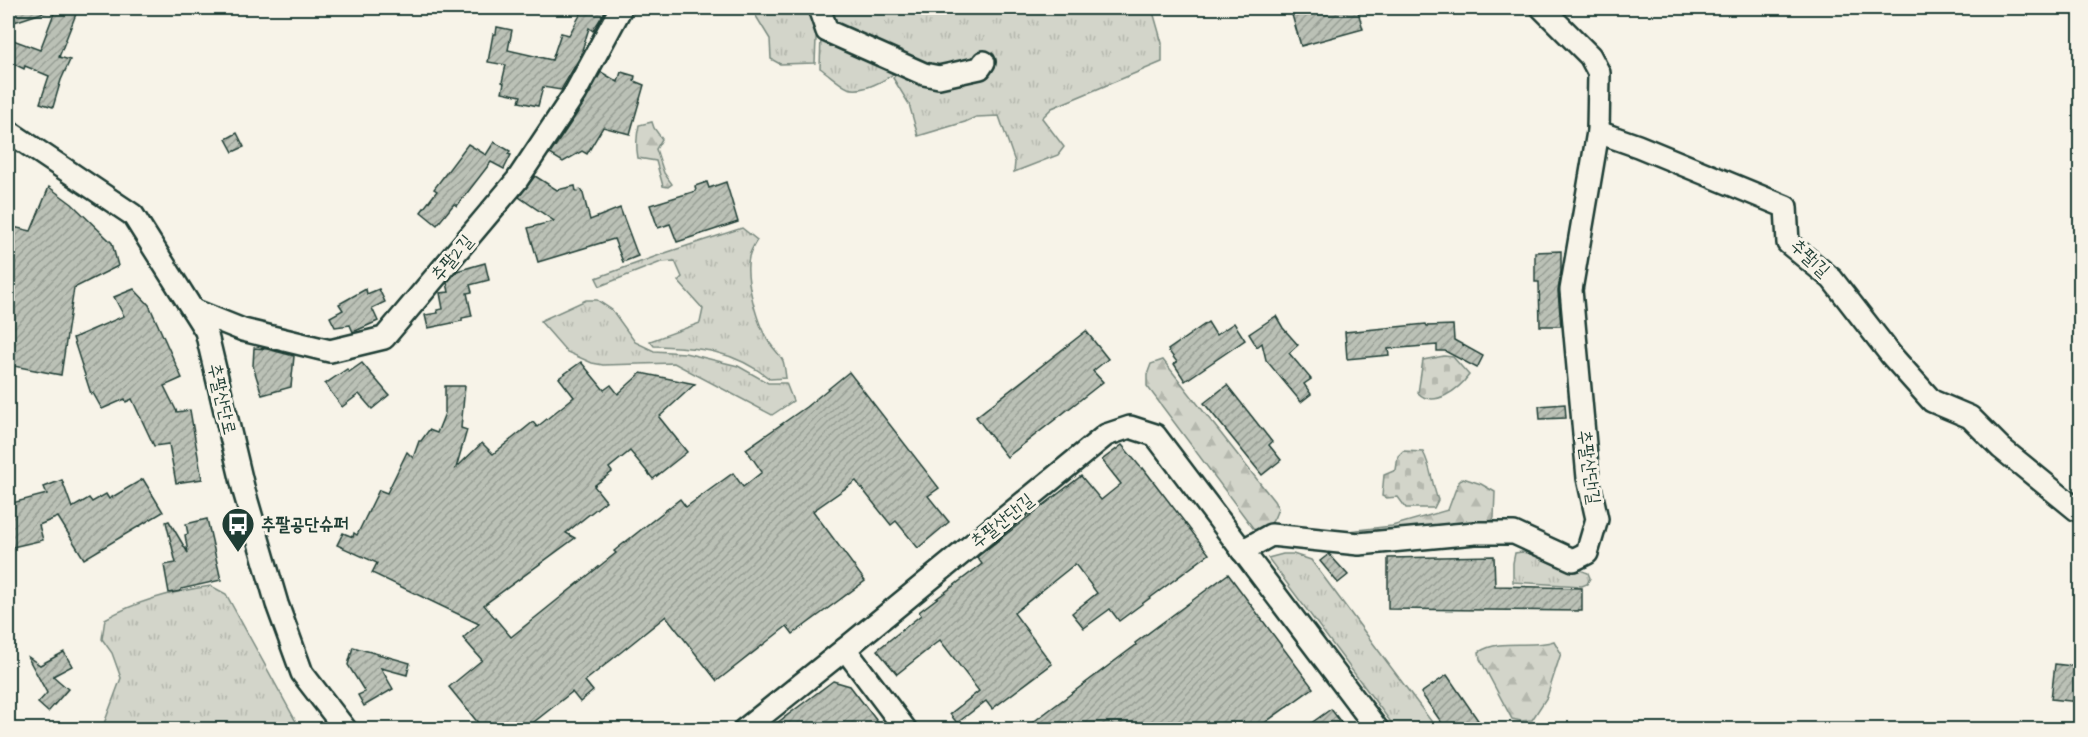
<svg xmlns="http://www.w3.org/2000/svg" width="2088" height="737" font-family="'Architects Daughter','Poor Story',sans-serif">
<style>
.grass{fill:url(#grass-tufts);stroke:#79897f;stroke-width:1.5}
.forest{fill:url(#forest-firs);stroke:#79897f;stroke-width:1.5}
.cemetery{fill:url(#cemetery-stones);stroke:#79897f;stroke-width:1.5}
.building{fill:url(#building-hatch);stroke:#1f3d34;stroke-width:1.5}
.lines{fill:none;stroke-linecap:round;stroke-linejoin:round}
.minor-casing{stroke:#1f3d34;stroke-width:26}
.minor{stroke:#f7f3e8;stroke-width:21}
.labels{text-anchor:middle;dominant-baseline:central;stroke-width:6;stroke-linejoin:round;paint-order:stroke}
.street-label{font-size:18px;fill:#1f3d34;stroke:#f7f3e8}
.poi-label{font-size:18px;font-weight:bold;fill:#1f3d34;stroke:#f7f3e8;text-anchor:start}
</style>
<defs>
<pattern id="grass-tufts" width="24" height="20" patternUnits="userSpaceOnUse" patternTransform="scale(1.5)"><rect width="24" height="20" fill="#d3d5ca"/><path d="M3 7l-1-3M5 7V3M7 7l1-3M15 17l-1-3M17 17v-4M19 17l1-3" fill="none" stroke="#b5b8ae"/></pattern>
<pattern id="forest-firs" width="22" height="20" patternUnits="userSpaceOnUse" patternTransform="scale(1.5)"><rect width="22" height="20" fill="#d3d5ca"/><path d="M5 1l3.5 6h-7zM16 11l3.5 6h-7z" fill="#b5b8ae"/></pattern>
<pattern id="cemetery-stones" width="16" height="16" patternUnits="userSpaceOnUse" patternTransform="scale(1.5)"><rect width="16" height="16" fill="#d3d5ca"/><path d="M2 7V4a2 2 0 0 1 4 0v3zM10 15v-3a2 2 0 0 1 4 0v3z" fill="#b5b8ae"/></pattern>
<pattern id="building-hatch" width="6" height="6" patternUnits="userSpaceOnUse" patternTransform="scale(1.5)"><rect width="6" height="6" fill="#bbc1b6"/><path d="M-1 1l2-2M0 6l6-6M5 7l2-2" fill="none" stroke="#979e95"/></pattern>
</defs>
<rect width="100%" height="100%" fill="#f7f3e8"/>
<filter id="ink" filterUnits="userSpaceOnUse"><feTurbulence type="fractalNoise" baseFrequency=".0167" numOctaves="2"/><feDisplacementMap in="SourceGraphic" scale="12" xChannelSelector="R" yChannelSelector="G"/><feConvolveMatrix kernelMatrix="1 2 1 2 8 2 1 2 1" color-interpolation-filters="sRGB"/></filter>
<g filter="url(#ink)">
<!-- grass -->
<g class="grass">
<path d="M751,8H810L818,30L816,39L815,63L780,64L771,59L770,39Z"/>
<path d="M828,8H1152L1162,43V62L1052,108L1042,118L1064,147L1058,155L1014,172L1015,162L999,116L976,117L965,122L918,136L909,104L893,78L901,69L835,26Z"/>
<path d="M821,35L897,71C886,80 863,93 848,88C839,84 829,74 820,68Z"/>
<path d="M742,228L757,240C754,245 750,251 749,257C744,277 757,325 769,342C782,361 783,352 786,378L770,379C733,350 699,347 654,346L650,341L700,323L703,309L678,281L682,277L675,261L661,262L600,286L596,278L668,252Z"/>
<path d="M586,300H597L612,310L635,342L654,351L685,353L738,366L768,383H786L793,401L772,415L674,363L603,365L592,363L567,352L540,321Z"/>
<path d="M1522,552C1545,557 1566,565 1588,573L1590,578L1587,584L1582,586L1513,582V563L1515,553Z"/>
<path d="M1283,554H1293L1311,560L1437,729H1396L1268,558Z"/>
<path d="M211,586L226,594L300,729H102L121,678L112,653L102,639L105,619C137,601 174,591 211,586Z"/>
</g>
<!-- forest -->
<g class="forest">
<path d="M652,122L654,128L662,139L656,149L664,173L672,184L668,187L663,186L656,161L638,158C636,148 637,134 639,125Z"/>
<path d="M1163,360L1274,501L1278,508C1274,522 1270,527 1256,532L1147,386V375L1151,364Z"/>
<path d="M1463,478L1481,484L1495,492L1494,518L1487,527L1347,536L1349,531L1392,526L1448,510L1458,483Z"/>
<path d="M1554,641L1561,653L1547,697L1532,720L1521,721L1512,719L1480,659L1479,652C1501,638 1530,649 1554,641Z"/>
</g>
<!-- cemetery -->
<g class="cemetery">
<path d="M1444,356L1453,357L1469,375C1459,389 1434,409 1418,393L1423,360Z"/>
<path d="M1403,451L1423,452C1431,466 1432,485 1438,500L1434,508H1406L1398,497L1386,498L1382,496L1384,475L1396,470L1398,456Z"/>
</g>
<!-- building -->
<g class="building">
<path d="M8,8H50L51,10L8,24Z"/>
<path d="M56,8L76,14L59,57L70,60L61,80L53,107L40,103L49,76L25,66L24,69L8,61V38L40,50Z"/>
<path d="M584,8H607L593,31L589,28L580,57L561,90L543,87L538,106L519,102L521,96L502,92L504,83L502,82L506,65L488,62L493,34H496L497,27L512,30L508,50L552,60L561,33L569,35Z"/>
<path d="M1290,8H1341L1342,11L1357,8L1363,29L1301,46Z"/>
<path d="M601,72L618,82L621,72L635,76L634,81L644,85L630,134L603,127L587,154L582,151L563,162L550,154L586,100Z"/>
<path d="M237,133L244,147L233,152L226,139Z"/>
<path d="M494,142L510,151L508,154L511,155L504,169L491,162L457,206L454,204L437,225L421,212L437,191L434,189L468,144L486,155Z"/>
<path d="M535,176L557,190L575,186L576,191L582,190L590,220L620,208L638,256L623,262L614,239L538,262L528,228L554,221L519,197Z"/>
<path d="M707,182L709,188L726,182L738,222L677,242L670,224L658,228L650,205L696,191L695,186Z"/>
<path d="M49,187L72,204L112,243L118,266L74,288L61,375L8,365V226L31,231Z"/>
<path d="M1561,251V271L1558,291L1561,326H1540L1539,282H1535V252Z"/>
<path d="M485,263L489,280L470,285L472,292L467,293L472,316L462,318V321L428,328L425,315L438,313L437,310L443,309L440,293L449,292L447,283L457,271Z"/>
<path d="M134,289L149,305L182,378L164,386L177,412L190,410L202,479L176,483L169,444L154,446L132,399L126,402L125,399L102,409L93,393L91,394L73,338L124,316L114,297Z"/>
<path d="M366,289L367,294L379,289L385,302L372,308L378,321L353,332L350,325L335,327L330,317L343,310L339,304Z"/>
<path d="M1276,316L1283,328L1298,345L1289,353L1311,379L1304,384L1311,394L1301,402L1266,360L1262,343L1257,347L1249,334Z"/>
<path d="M1208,322L1216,335L1234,323L1245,340L1185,381L1174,364L1177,362L1168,350Z"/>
<path d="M1426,324L1427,326L1453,325L1454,340L1483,356L1477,368L1445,351H1437V345L1388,349L1389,355L1347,359L1345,332Z"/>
<path d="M1086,331L1108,359L1093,371L1103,382L1007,457L976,417Z"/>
<path d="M254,348L267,349L294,356L291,387L262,395L253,366Z"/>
<path d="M581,362L604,390L611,385L618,394L641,373L695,384L659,417L687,452L653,479L630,451L609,468L612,472L594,486L606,501L566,533L575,538L484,605L511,637L616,553L614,551L680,499L686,507L733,473L743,487L762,472L746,449L806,407L849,372L939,488L928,496L949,522L918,548L896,521L891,525L856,481L813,511L865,581L793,634L787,626L717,681L666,616L585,681L593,691L580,702L572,692L525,729H483L449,687L482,660L463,638L479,624L372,573L377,563L337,545L343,533L353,537L354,533L357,535L379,490L387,493L407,452L413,458L419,441H421L429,430L437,433L445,413V386H465L461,428L467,430L456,468L482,443L493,454L533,422L537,427L574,397L559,378Z"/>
<path d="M362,363L389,395L372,409L359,394L342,407L325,384L347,369L349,372Z"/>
<path d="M1227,385L1272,442L1269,445L1281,460L1262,475L1204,403Z"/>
<path d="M1565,404L1566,418L1540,419L1539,406Z"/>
<path d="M1122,445L1142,469L1143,468L1209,554L1119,621L1110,609L1084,628L1072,613L1097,593L1075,564L1014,613L1052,664L992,709L986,701L957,723L950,714L979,691L940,640L897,674L877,650L921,615L919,612L982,564L977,557L1081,476L1101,500L1121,484L1102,460Z"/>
<path d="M143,479L163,512L84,559L58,517L39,525L43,540L8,548V504L47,494L44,487L62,480L72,508L89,498L92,502L106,494L109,499Z"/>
<path d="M207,519L221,580L181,589V591L169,593L164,565L176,563L166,522L169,521L188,553L185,535L188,534L186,524Z"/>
<path d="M1329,554L1348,575L1338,583L1320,561Z"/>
<path d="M1494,556L1495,586L1582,588V611L1388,609V558Z"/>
<path d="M1228,574L1313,688L1256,729H1024L1136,645L1135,643Z"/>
<path d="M353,647L410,663L407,675L381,668L393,689L364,706L358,695L365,692L348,665Z"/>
<path d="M64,652L72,666L53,676L68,689L48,712L38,703L47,693L27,656L40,665Z"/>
<path d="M2055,664L2080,667V702L2051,699Z"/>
<path d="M1447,675L1484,729H1446L1421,693Z"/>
<path d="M833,681L850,686L883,729H769Z"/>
<path d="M1331,709L1346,729H1303Z"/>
</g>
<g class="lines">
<defs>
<g id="minor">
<path d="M819,8L827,31L924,74L939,77L980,68L984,62"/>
<path d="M8,131L133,215L206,331L244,491L277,604L302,673L346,730"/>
<path d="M1598,132L1638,146L1786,207L1788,243L1832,279L1891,355L1932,401L1970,417L2001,448L2077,510H2080"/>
<path d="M193,310L243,330L330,351L384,338L517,180L575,93L621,8"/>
<path d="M1242,551L1271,535L1359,544L1475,533H1514L1573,560L1587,553L1597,519L1588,478L1571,290L1598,132L1599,73L1590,56L1542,8"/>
<path d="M845,649L906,730"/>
<path d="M744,730L845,649L1106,435L1130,427L1155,435L1378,730"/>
</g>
</defs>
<!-- minor casing -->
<use href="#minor" class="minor-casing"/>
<!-- minor -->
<use href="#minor" class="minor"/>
</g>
</g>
<!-- icons -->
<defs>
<symbol id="bus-pin" viewBox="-11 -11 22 30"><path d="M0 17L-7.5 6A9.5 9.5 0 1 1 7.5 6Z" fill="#1f3d34" stroke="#f7f3e8"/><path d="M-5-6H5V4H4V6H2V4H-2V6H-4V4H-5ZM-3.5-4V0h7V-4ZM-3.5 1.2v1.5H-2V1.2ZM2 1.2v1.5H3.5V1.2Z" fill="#fff"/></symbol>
</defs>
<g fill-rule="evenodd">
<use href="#bus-pin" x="219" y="505" width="38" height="52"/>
</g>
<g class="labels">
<!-- street labels -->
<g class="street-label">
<text transform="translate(452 258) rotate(-50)">추팔2길</text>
<text transform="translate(1810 258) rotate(43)">추팔1길</text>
<text transform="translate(222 399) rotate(77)">추팔산단로</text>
<text transform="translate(1589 467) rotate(82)">추팔산단1길</text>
<text transform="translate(1002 521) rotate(-39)">추팔산단1길</text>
</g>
<!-- poi labels -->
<g class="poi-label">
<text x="261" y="524">추팔공단슈퍼</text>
</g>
</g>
<!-- margin -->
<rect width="2088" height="737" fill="none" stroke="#f7f3e8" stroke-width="30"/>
<rect x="15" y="15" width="2058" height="707" fill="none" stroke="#1f3d34" stroke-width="2" filter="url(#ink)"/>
</svg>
